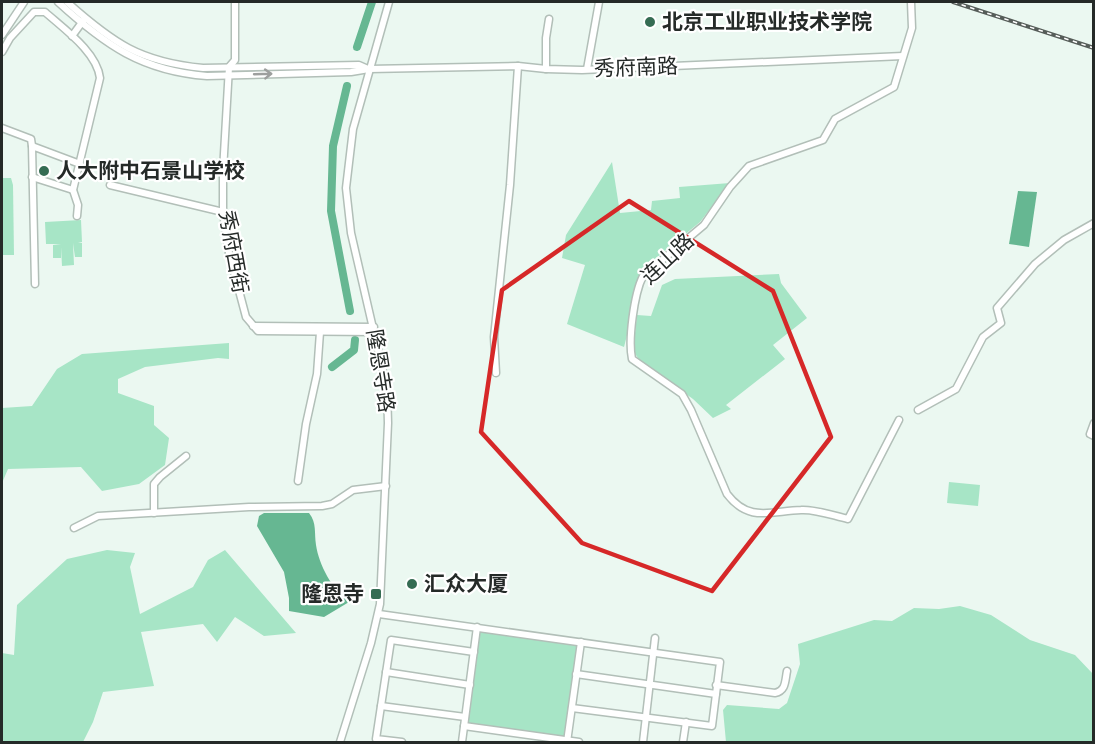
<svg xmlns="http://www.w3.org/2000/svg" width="1095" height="744" font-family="'Alegreya Sans','Noto Sans SC',sans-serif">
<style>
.green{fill:#a7e5c6}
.water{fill:#66b792}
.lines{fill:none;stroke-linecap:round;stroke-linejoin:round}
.river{stroke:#66b792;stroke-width:8}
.minor-casing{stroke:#b2bfb8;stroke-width:9}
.minor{stroke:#fff;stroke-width:6}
.rail-casing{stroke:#565d59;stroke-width:4}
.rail{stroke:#fff;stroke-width:1.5;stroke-dasharray:4.5;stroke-linecap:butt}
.oneway{stroke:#9d9f9e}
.marked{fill:none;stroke:#d62828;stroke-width:4.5;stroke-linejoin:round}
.poi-dot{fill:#356c53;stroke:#fff;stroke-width:2}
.labels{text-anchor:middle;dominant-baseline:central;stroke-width:4.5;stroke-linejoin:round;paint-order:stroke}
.poi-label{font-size:21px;font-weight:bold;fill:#252a28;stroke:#fff;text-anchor:start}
.street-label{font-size:21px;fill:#252a28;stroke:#fff}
</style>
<rect width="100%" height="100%" fill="#ebf8f1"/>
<!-- green -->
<g class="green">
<path d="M612,162L620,213L651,210L652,201L680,198L679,187L730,183L700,222L644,268L624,347L567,324L585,265L562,258L566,235Z"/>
<path d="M2,178H11L13,185L14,255H2Z"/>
<path d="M81,220L82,242L78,243H82V257H75L73,243L74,265L62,266L61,247V258H53V245L61,244H46L45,222Z"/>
<path d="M779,274L781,283L807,318L773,345L785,359L726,405L731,409L713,418L693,399L641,362L633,351L637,315L651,316L662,285L675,279Z"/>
<path d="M229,343V359L218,358L145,367L118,379V393L154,406V425L169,438L165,465L139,484L102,491L81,467L8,469L2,483V408L32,406L57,369L82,354Z"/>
<path d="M949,482L980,485L978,506L947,503Z"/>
<path d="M107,550L135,553L130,567L140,614L193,587L208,560L225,550L296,633L264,636L235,617L217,642L203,624L141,632L154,686L103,692L93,722L83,742H2V653L14,655L17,605L67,559Z"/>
<path d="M960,606L991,615L1030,640L1075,655L1093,674V742H726L723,710L727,705L779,709L787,703L800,664L798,644L874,620L892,621L914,608L939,609Z"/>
<path d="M480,631L578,644L564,737L468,724Z"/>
</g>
<!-- water -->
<g class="water">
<path d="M1018,191L1037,192L1029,247L1009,244Z"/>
<path d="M264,513H309C317,523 314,533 316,545C319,565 332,589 349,602L324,617L289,611V598L284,572L257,526L259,516Z"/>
</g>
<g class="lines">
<!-- river -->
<g class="river">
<path d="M357,47L372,2"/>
<path d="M347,86L333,146L331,211L350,311"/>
<path d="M332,367L354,350L355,340"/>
</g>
<defs>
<g id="minor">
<path d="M58,2C105,45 142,71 207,76L351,72L369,69L518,66L546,69L582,70L903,56"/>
<path d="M67,2C113,43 140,62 203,68L359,65L368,69"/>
<path d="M235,2V60L229,67L223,171V212L229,253L246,317L258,331L375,332"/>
<path d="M2,35L24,2"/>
<path d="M72,36L83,21"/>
<path d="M2,52L10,38L34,12H45C64,29 97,52 100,78L73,190L78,205L77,216"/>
<path d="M546,69V38L549,19"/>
<path d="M587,69L599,2"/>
<path d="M2,128L31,139L32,146"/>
<path d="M32,177L73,190"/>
<path d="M110,185L223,212"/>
<path d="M35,284L32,146L80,164"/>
<path d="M253,326L374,327"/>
<path d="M496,373L494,337L510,185L518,66"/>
<path d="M918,410L956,389L983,337L1001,323L997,308L1035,264L1064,240L1094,223"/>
<path d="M899,420L848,519C834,516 816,509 801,510C771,511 749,523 727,494L691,410L682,394L632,359C628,340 634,294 643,276L704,225L730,187L749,166L823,140L835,119L894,87L912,28L911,2"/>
<path d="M1094,423L1090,434L1094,436"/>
<path d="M298,481L306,424L317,374L320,332"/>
<path d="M154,513V484L160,477L186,456"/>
<path d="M74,528L98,516L249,507L322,506L332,504L353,490L386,486"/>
<path d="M379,614L720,662L712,726L572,708"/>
<path d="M386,672L470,685"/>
<path d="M576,674L716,694"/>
<path d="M716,685L775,693C786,691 785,681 787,671"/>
<path d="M381,706L465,717"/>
<path d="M464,726L579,742"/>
<path d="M340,742L371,643L380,604L388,423L387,389L351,233L346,188L353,129L389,2"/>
<path d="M402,742L376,739L391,640L474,652"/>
<path d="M462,742L477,627"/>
<path d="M567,742L581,642"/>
<path d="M643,742L655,638"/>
<path d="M683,742L686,722"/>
</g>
</defs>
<!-- minor casing -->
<use href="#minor" class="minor-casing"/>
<!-- minor -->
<use href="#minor" class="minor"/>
<defs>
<path id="rail" d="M953,2L1094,48"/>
</defs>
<!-- rail casing -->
<use href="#rail" class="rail-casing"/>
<!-- rail -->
<use href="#rail" class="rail"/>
</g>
<!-- one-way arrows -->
<defs><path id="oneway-shaft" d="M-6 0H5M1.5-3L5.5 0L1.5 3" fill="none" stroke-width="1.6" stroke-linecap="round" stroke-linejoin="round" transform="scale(1.5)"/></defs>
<use class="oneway" href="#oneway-shaft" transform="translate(263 74) rotate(-2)"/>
<!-- marked area -->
<path class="marked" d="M629,201L773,291L831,437L712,591L582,543L481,432L502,290Z"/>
<!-- markers -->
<g class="poi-dot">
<circle cx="650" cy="22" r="6"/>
<circle cx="44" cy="171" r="6"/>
<circle cx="412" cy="584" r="6"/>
<rect x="370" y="588" width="12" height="12" rx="3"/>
</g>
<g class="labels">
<!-- poi labels -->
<g class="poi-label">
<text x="662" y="22">北京工业职业技术学院</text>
<text x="56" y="171">人大附中石景山学校</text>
<text x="424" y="584">汇众大厦</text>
<text x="364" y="594" text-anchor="end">隆恩寺</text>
</g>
<!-- street labels -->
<g class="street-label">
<text transform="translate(636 68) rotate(-2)">秀府南路</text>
<text transform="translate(233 252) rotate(80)">秀府西街</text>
<text transform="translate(668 259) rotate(-43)">连山路</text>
<text transform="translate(380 371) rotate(81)">隆恩寺路</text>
</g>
</g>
<!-- border -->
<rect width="1095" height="744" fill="none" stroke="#252a28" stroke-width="6"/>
</svg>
